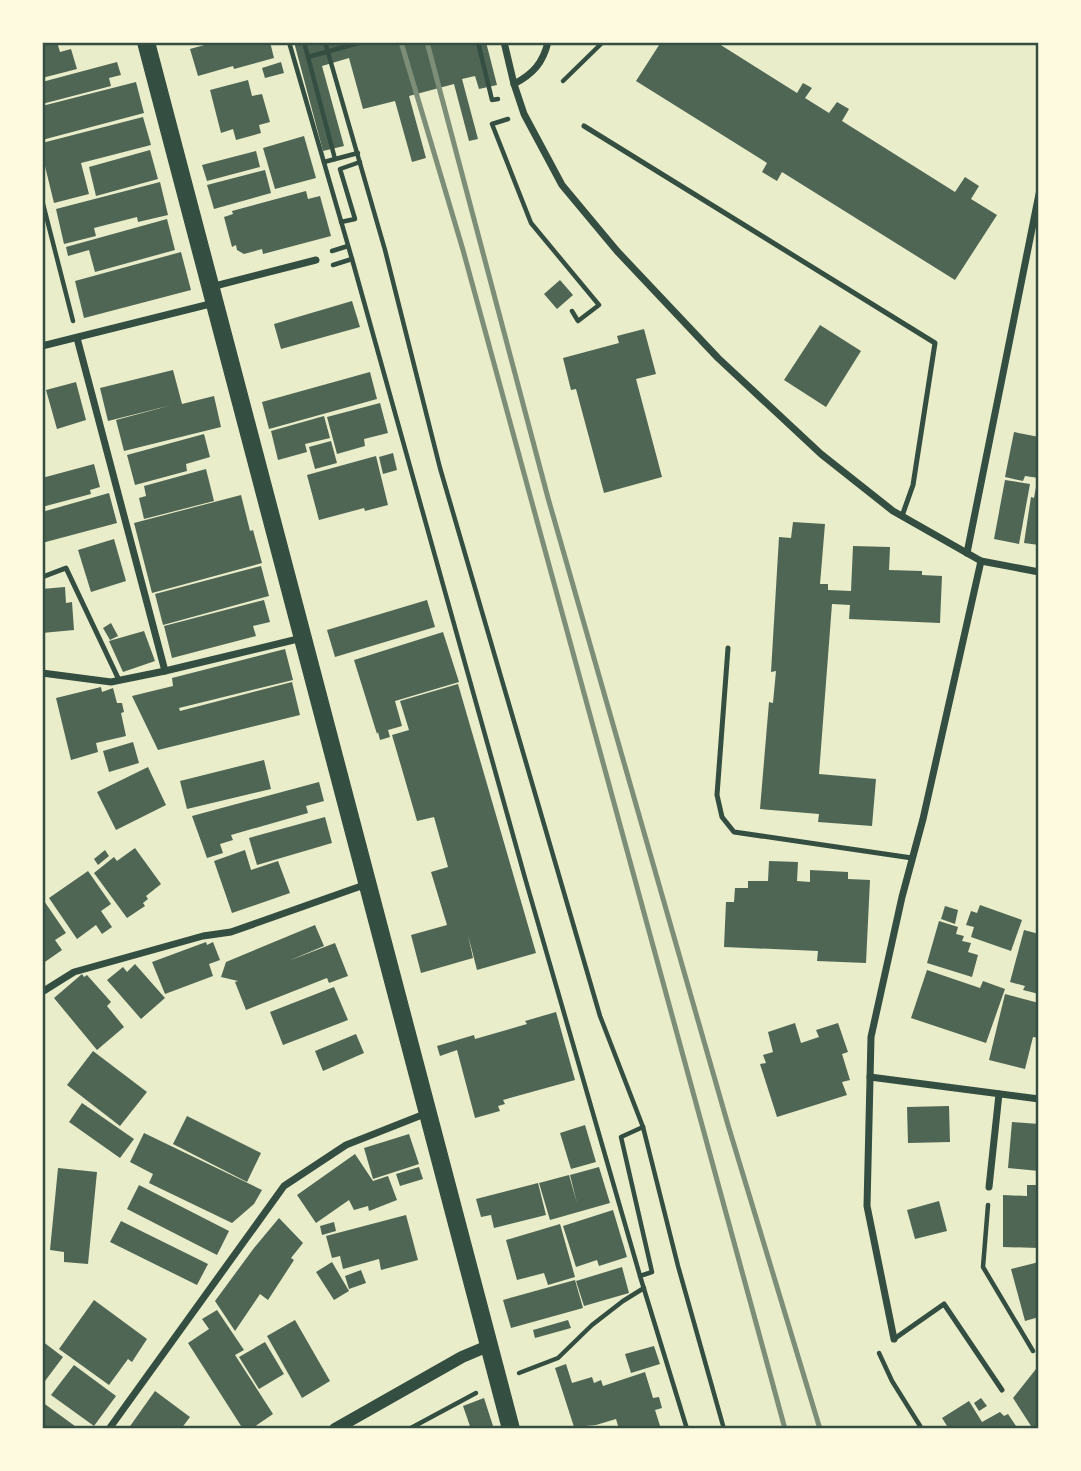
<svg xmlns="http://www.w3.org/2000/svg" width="1081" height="1471" font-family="'Public Sans',sans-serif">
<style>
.building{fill:#4f6655}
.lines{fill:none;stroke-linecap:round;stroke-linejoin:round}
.path{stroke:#344e41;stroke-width:4.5}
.service{stroke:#344e41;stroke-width:5}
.minor{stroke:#344e41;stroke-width:7}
.tertiary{stroke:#344e41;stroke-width:12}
.primary{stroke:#344e41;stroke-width:18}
.rail{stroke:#7c8e77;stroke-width:5}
.neatline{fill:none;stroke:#344e41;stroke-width:2.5}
</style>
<rect width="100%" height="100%" fill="#e9edc9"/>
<!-- building -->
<g class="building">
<path d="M42,42H57L60,52L71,49L77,69L42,78Z"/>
<path d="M215,42H270L274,58L234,69L233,66L198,76L190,49Z"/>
<path d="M294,42H314V44L321,42H486L497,85L479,89L475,76L462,79L478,139L469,141L454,84L409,96L426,158L412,162L395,101L363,109L349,58L322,66L344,146L323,151Z"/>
<path d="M661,42H716L797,93L803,83L812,88L805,98L829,113L837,102L849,109L842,121L955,192L965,177L979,186L971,199L997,215L955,280L782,172L777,181L762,172L767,163L636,81Z"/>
<path d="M117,62L121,75L109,78L111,86L42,104V82Z"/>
<path d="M281,62L284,73L265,78L262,68Z"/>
<path d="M248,80L252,96L262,94L270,122L259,125L261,133L236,140L233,129L221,133L210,90Z"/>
<path d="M136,82L144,113L42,140V106Z"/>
<path d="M143,117L151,145L81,163L89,194L54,203L42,154V143Z"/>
<path d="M304,136L316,178L275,189L263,148Z"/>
<path d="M150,150L158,179L96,196L89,167Z"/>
<path d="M256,151L260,167L207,181L202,165Z"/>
<path d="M265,170L271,193L214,209L207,185Z"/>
<path d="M160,182L168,215L138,222L137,217L94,228L96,236L64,244L56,209Z"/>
<path d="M306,191L308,199L320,196L331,236L263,254L262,249L244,254L237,250L236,245L232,247L224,217L233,214L232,211Z"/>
<path d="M167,219L175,250L95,272L89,250L68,256L66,247Z"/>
<path d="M181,252L191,290L84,318L75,281Z"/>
<path d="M560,280L573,295L557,309L544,294Z"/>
<path d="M352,301L360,327L281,349L274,324Z"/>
<path d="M820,325L861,351L826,407L784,380Z"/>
<path d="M644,329L656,374L636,379L662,477L604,493L576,389L571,390L563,358L619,343L617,336Z"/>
<path d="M173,370L182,404L214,396L221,427L124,451L116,420L172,405L108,421L100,388Z"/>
<path d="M370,372L377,399L269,429L262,402Z"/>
<path d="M76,382L86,420L57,429L46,390Z"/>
<path d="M380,403L388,433L364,439L365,446L337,454L327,417Z"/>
<path d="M324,416L330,438L305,444L307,452L278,460L271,431Z"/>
<path d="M1014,432L1039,437V478L1025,476L1023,481L1005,477Z"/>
<path d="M204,434L210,457L186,464L187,471L135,485L127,455Z"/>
<path d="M331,441L337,463L315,469L309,447Z"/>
<path d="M393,453L397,470L383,474L379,457Z"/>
<path d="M376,456L388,505L365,511L364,508L319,520L307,475Z"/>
<path d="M94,464L100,487L90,490L91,494L42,507V478Z"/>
<path d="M206,469L214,501L144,519L139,498L146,496L144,486Z"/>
<path d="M1005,480L1030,484L1019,544L994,539Z"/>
<path d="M1036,487H1039V545L1024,543L1031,497L1034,498Z"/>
<path d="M109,493L117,523L42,543V512Z"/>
<path d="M241,495L250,531L253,530L262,563L152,593L134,523Z"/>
<path d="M793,522L825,524L820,584H828V590L851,591L853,546L890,547L889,570L922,571V575L942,576L940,623L849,619L850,605L832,604L819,774L876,779L872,826L818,822L819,814L760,809L769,702L773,703L776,671L771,672L779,537L791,538Z"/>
<path d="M114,539L126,581L91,592L78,550Z"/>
<path d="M261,566L269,596L163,625L155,594Z"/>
<path d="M65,587L66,603L72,602L74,630L42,633V589Z"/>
<path d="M264,600L270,622L253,626L256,636L172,658L164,626Z"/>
<path d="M427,600L435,627L335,657L327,630Z"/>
<path d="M111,623L118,636L110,640L103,628Z"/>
<path d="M144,631L155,661L123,672L109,641Z"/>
<path d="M443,632L459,682L395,701L402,726L388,730L390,737L380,740L378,732L377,734L354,660Z"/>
<path d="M285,649L293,680L179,708L180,711L292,682L300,715L158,750L132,696L173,686L172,678Z"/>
<path d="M458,684L536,953L477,970L468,935L473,958L421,973L411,935L447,925L431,872L448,867L434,817L417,821L392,735L409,730L400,701Z"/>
<path d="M101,687L102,692L113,688L117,703H122L124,712L121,713L126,736L96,743L98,752L71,760L56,698Z"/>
<path d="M133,742L139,763L109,772L103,751Z"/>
<path d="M264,760L271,789L187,809L180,781Z"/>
<path d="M148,767L166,805L116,830L97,792Z"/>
<path d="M319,782L324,801L306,806L308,813L231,835L233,840L220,844L223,853L207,858L192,816Z"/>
<path d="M325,817L332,843L257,865L249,838Z"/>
<path d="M135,848L161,884L146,896L148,899L143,903L145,906L127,918L94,873L114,857L117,861Z"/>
<path d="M105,850L109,856L98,865L94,859Z"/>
<path d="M245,850L251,870L278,861L290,893L232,913L214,861Z"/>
<path d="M769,861L798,862L797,881L810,882V870L848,872V879L870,880L866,963L817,961L818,951L724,947L726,902H734L735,888H748V881H768Z"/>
<path d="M88,871L111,904L101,911L112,927L102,934L96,925L77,939L49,898Z"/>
<path d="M42,898L66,933L55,940L62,950L42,964Z"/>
<path d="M980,905L1022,920L1011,951L971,937L974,927L966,925L971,911L977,913Z"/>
<path d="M945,906L958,910L955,924L941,919Z"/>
<path d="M939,921L958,927L956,934L964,936L962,941L971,943L968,952L978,955L972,977L927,963Z"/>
<path d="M315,925L324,946L288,961L335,943L348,976L329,983L327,978L246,1010L235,982L238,981L221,977L226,962Z"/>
<path d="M1024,930L1039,934V994L1023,990L1025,986L1010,982Z"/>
<path d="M206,942L207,945L213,942L220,960L209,964L213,976L165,994L152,962Z"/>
<path d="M135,964L165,998L141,1019L107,980L123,967L127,972Z"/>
<path d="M927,970L980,988L983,981L1005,989L986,1043L911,1018Z"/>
<path d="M82,974L84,977L87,975L111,1002L107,1006L124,1027L97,1050L54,998Z"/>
<path d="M334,987L348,1020L283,1045L270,1012Z"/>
<path d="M1005,994L1039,1003V1038L1033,1037L1025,1069L989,1060Z"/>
<path d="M556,1012L575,1080L503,1100L505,1104L498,1106L500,1111L475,1118L457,1050L440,1056L437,1046L474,1035L475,1039L527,1024L525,1021Z"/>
<path d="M795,1023L801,1043L819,1037L816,1030L838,1023L848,1052L842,1054L850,1080L842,1082L847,1095L777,1117L760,1064L766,1063L763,1055L773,1052L768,1032Z"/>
<path d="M356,1034L364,1053L323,1071L315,1051Z"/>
<path d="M93,1051L147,1092L120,1126L67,1085Z"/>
<path d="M82,1103L134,1139L120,1158L69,1122Z"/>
<path d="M949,1106L950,1142L908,1143L907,1107Z"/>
<path d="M187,1116L261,1153L247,1182L173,1144Z"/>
<path d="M1012,1122L1039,1124V1171L1008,1168Z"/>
<path d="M585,1125L596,1162L571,1169L560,1133Z"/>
<path d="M144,1133L262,1190L254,1204L232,1223L149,1183L153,1174L130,1162Z"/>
<path d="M409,1134L419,1164L373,1179L364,1148Z"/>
<path d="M355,1154L373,1181L388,1176L397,1200L369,1211L368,1206L354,1210L349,1200L316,1223L297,1195Z"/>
<path d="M419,1167L423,1179L400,1186L396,1174Z"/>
<path d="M599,1167L610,1203L550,1220L539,1183L569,1175L577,1203L570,1175Z"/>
<path d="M58,1168L97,1172L88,1264L64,1262V1252L50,1250Z"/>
<path d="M538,1183L546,1215L494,1228L491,1215L481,1217L476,1199Z"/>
<path d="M139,1185L229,1231L217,1255L127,1209Z"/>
<path d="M1027,1185H1039V1248L1003,1247V1195L1027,1196Z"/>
<path d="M939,1201L947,1231L915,1239L907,1210Z"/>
<path d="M613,1210L627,1257L599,1266L597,1260L576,1267L563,1226Z"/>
<path d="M406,1215L418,1260L381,1270L379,1259L343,1269L340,1256L332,1258L326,1236Z"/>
<path d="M279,1218L303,1243L291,1258L294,1260L268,1300L260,1294L235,1331L215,1301L254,1248Z"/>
<path d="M121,1221L208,1264L197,1285L110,1242Z"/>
<path d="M334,1222L336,1231L322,1235L320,1226Z"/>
<path d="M560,1224L575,1277L548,1285L544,1273L517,1280L506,1240Z"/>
<path d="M332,1262L349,1291L334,1300L316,1272Z"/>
<path d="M1039,1262V1317L1025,1321L1011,1269Z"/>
<path d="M622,1267L629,1293L584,1306L576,1281Z"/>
<path d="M361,1270L366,1283L349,1289L345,1276Z"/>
<path d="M575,1280L583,1308L511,1328L503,1300Z"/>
<path d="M94,1300L147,1339L132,1362L128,1359L109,1385L59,1349Z"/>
<path d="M217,1310L244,1350L235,1355L273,1414L251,1429H243L188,1343L209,1329L202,1319Z"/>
<path d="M295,1320L330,1381L302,1398L267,1336Z"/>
<path d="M568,1320L571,1328L535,1338L533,1330Z"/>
<path d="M42,1341L63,1357L42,1385Z"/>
<path d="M265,1342L284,1374L259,1389L239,1357Z"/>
<path d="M654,1346L660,1364L631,1373L625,1354Z"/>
<path d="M566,1364L572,1383L592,1377L594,1383L601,1380L603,1386L645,1372L653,1398L659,1397L662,1408L655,1410L661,1429H619L616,1419L596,1425L574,1427L555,1368Z"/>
<path d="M74,1365L116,1396L94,1426L51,1395Z"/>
<path d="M1036,1369L1039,1374V1429H1033L1013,1398Z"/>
<path d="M155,1391L190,1417L181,1429H128Z"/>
<path d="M484,1398L494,1429H471L463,1406Z"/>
<path d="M981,1398L987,1406L979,1411L974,1403Z"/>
<path d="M969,1401L982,1422L1000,1412L1004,1416L1008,1414L1018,1429H949L942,1418Z"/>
<path d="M42,1402L79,1429H42Z"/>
</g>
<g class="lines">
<!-- path -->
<g class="path">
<path d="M289,42L352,259L525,878L640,1276"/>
<path d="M304,42L335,159"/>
<path d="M325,42L385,250L440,468L600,1016L643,1127L678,1266L724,1429"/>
<path d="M478,42L492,100L498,99"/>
<path d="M308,57L362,42"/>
<path d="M563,81L603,42"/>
<path d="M508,119L492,124L531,223L599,305L578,321L572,311"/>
<path d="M324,162L358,153"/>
<path d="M42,200L73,321"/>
<path d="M341,222L355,219L340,169L360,162"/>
<path d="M332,251L348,246"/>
<path d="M333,265L352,259"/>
<path d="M643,1127L621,1137L652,1272L640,1276L687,1429"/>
<path d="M988,1205L983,1267L1033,1351"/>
<path d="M879,1353L892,1381L922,1429"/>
<path d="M519,1373L558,1358L592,1325L623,1301L644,1288"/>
<path d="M409,1429L476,1393"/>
</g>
<!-- service -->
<g class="service">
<path d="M584,126L935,343L913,485L902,516"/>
<path d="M45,576L66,568L119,680"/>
<path d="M728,648L717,795L722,817L734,832L912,858"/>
<path d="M894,1339L944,1304L1002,1390"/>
</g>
<!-- minor -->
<g class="minor">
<path d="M504,42L514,84L524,114L562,185L617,251L718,358L821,454L893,511L981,561L1039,572"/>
<path d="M514,84C533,74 543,63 548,42"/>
<path d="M211,287L316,260"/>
<path d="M77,338L165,671L302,638"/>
<path d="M42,346L214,303"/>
<path d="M967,553L1039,194"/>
<path d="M42,673L111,682L165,671"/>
<path d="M42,992L74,972L203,936L231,932L367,884"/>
<path d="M870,1077L1039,1099"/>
<path d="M989,1187L999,1094"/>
<path d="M894,1339L867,1206L871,1037L902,897L923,819L981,561"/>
<path d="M109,1429L284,1186L346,1145L427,1113"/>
</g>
<!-- tertiary -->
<path class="tertiary" d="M335,1429L462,1357L488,1346"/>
<!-- primary -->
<path class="primary" d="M146,42L511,1429"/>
<!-- rail -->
<g class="rail">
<path d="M401,42L463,250L785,1429"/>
<path d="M427,42L548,498L728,1125L820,1429"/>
</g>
</g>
<!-- border -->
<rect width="1081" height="1471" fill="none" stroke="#fefae0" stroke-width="88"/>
<rect x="44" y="44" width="993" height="1383" class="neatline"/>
</svg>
